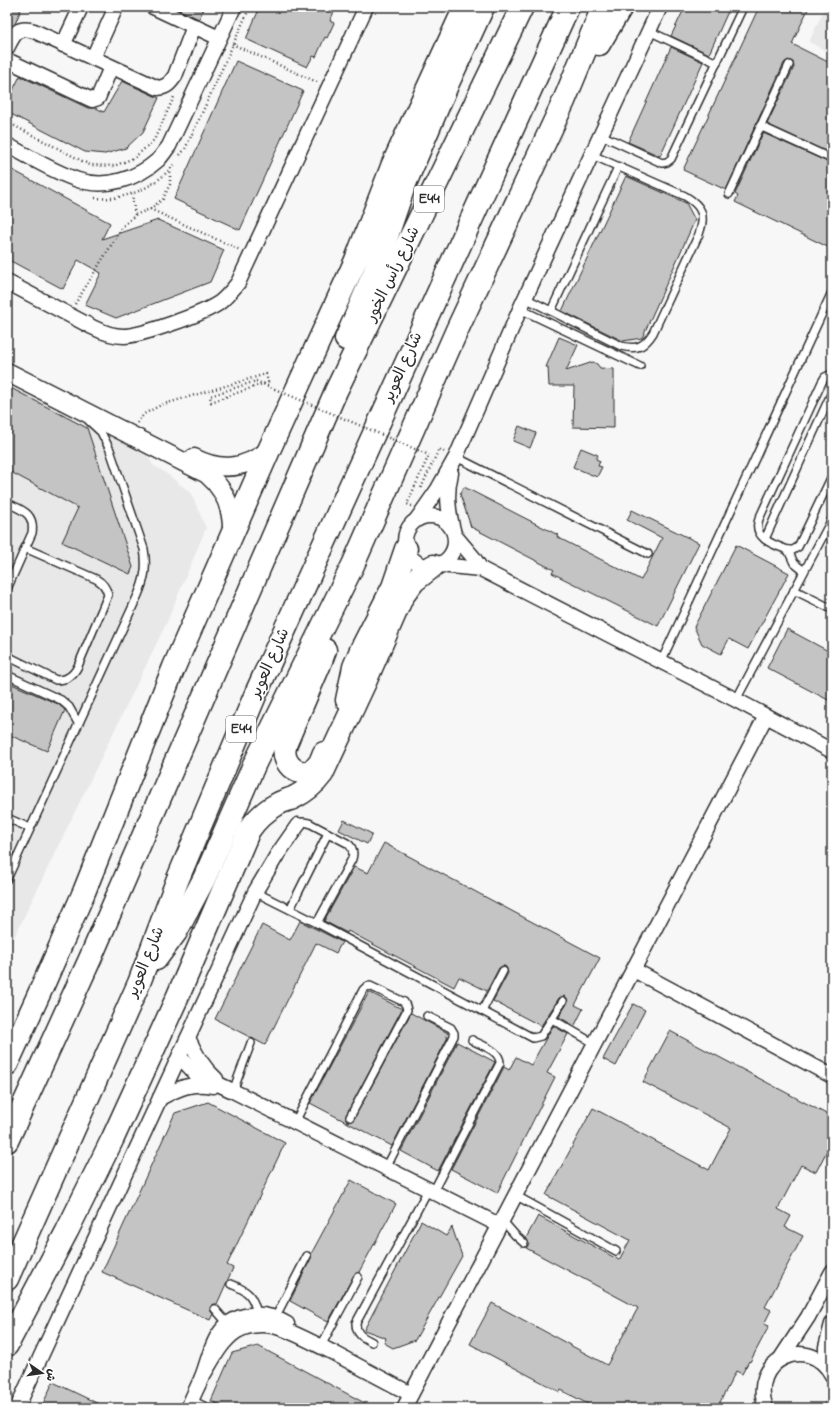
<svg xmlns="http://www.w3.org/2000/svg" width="839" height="1415" font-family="'Indie Flower','Playpen Sans Arabic',sans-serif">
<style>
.built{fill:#e8e8e8}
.building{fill:#c4c4c4;stroke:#2b2b2b}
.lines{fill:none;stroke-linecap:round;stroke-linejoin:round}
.service-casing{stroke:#2b2b2b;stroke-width:10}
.minor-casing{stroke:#2b2b2b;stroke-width:17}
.tertiary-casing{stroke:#2b2b2b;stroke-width:21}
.primary-casing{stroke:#2b2b2b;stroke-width:25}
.motorway-casing{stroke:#2b2b2b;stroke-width:25}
.path{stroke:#2b2b2b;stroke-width:2.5;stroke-dasharray:1 3;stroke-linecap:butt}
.service{stroke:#fff;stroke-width:7}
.minor{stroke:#fff;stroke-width:14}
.tertiary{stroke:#fff;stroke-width:18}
.primary{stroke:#fff;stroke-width:22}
.motorway{stroke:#fff;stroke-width:22}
.path-bridge{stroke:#2b2b2b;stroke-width:2.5;stroke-dasharray:1 3;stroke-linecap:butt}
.labels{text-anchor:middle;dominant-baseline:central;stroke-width:3;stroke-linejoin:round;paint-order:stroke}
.shield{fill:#fff;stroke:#6b6b6b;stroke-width:1}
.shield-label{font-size:15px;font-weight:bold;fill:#2b2b2b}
.street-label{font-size:16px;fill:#2b2b2b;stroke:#fff}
</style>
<rect width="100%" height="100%" fill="#f7f7f7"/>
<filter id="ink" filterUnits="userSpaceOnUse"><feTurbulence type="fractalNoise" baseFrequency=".025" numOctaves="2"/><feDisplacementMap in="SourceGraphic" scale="8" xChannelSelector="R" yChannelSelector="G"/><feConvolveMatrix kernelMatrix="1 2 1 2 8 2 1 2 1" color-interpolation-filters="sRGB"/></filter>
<g filter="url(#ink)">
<!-- built -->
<g class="built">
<path d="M825,7H832V54L809,42Z"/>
<path d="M7,374L141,445L153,465L163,471L191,493L206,528L167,622L7,952Z"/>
</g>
<!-- building -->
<g class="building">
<path d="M7,7H22L15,24L7,31Z"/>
<path d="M173,7H204L199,19Z"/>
<path d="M260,7H336L330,21L334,23L327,38L325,37L316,57L313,56L307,67L246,39Z"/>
<path d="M685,7H730L709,54L671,36Z"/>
<path d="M759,7H809L792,44L832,64V154L767,124L794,67L793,62L788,60L784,63L726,190L683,170Z"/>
<path d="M671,47L703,62L660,156L628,142Z"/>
<path d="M236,61L303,91L240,230L174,199Z"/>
<path d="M20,76L88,108H96L104,112L122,81L159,98L143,132L126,148L105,154L85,152L7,112V102Z"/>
<path d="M763,133L832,164V249L735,202L738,196L735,194Z"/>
<path d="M7,167L110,223L102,239L158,220L224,250L210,282L116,318L85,305L101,273L78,260L63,289L7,259Z"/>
<path d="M626,176L686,203L695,220L642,338L623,341L562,311Z"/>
<path d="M559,337L578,345L566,371L593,362L597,364L600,368L614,369V428L573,427L574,386H549L548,367H546Z"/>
<path d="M7,386L87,428L133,567L130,574L62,542L78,508L7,470Z"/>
<path d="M519,426L536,433L530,448L513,441Z"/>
<path d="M581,448L598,455L596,459L600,461L598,466L602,467L597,477L573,467Z"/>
<path d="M464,487L558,535L557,537L641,580L662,538L627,520L632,510L699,543L658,626L552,573L554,570L471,527L460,494Z"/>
<path d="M736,545L789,573L748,649L729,639L721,654L702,644L694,627Z"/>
<path d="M787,629L832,653V702L767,668Z"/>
<path d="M7,682L58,704L65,710L47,751L7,734Z"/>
<path d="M344,820L372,834L367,844L339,830Z"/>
<path d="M384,843L600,958L575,1005L583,1009L575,1025L573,1024V1025L559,1017L568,1002L567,998L564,996L559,998L541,1026L493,1001L508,973L507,969L505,966H502L499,968L487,991L459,977L454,987L348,931L347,933L324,921L354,867L368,873Z"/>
<path d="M300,921L342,942L336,953L316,943L265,1045L215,1019L262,925L290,940Z"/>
<path d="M369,992L402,1009L346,1115V1119L348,1122L352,1121L354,1119L411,1013L448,1033L446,1036L448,1037L392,1146L310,1103Z"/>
<path d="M633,1004L645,1010L616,1066L603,1059Z"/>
<path d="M553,1026L568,1034L547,1073L555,1077L497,1193L451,1169L504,1067L509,1070L516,1057L531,1065Z"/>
<path d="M670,1031L832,1117V1141L816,1172L801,1165L778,1209L791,1216L785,1227L803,1236L765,1307L771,1310L764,1324L769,1326L750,1362L749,1361L742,1374L736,1371L717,1408H586L588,1404L561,1390L560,1392L470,1344L492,1303L607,1365L638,1308L526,1248L529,1244L526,1238L538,1216L619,1260L630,1240L546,1195L593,1108L709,1170L731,1128L643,1082Z"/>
<path d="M457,1042L495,1062L438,1171L401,1151Z"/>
<path d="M208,1102L285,1143L227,1265L233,1268L217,1304H214L210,1307V1310L213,1314L210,1320L102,1272L175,1113Z"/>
<path d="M351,1180L396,1204L359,1272L354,1275L328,1322L290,1301L311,1258V1254Z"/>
<path d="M421,1221L446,1236L452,1227L462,1256L415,1340L393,1348L384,1343L386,1338L364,1330Z"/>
<path d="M258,1346L374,1408H227L211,1401L232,1353Z"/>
<path d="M53,1382L107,1408H41Z"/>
</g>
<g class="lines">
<defs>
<g id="service">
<path d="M649,31L717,63"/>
<path d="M760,126L832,159"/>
<path d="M601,135L662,163L667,162L671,159L743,7"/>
<path d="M729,194L789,65"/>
<path d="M525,298L621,346C637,350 644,347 653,333L699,234C706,215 702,206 685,196L592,155"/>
<path d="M520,309L640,366"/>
<path d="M551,311L618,167"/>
<path d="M832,374L825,377L822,382L759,519C752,538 774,545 788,550H793L798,547L832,476"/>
<path d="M456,457L648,554"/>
<path d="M7,503C22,510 35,513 32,533L7,589"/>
<path d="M765,539L832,392"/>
<path d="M788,550L794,563L804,571"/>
<path d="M794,590L832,609"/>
<path d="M7,656L56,680C67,680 73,676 78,666L108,595C106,587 103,583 96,579L25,548"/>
<path d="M661,662L832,292"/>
<path d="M7,675L61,700L69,707L78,723"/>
<path d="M736,700L832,519"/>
<path d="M7,818L30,828"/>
<path d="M7,879L138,595C145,579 147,566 144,549L110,450L101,432L89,421"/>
<path d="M255,892L317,923L352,859C354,852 353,847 347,843L309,823L303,822L298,825"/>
<path d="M290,909L328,833"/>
<path d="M317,923L533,1038L541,1036L563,1001"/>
<path d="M482,1011L503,971"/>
<path d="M552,1019L595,1044"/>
<path d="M233,1091L251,1043"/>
<path d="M295,1122L363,990L366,987L370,986L404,1002L406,1006L407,1010L350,1117"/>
<path d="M386,1168L454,1036V1033L451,1028L427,1016"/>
<path d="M433,1192L500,1063C500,1050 482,1046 472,1040"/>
<path d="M515,1195L616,1251"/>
<path d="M502,1220L515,1235L524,1243"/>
<path d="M231,1284C248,1291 253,1295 257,1314"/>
<path d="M215,1309L228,1324"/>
<path d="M275,1318L307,1256"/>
<path d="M372,1342C362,1337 356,1334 356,1323L428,1190"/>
<path d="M321,1346L358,1277"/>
<path d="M191,1400L208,1408"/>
</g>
<g id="minor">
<path d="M153,7L219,38"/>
<path d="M63,45L81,7"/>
<path d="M7,48C14,34 17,26 34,31L158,88C167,87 170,83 175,76L194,26"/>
<path d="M93,58L116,7"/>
<path d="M7,60L92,100L98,98L111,67"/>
<path d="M7,145C30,157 53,172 78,180C106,189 137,179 158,160C162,156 165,151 169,146L234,7"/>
<path d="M7,282L92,327C102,332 112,336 124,336C141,336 205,313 219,303C227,297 232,290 238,283L366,7"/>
<path d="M451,473C446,493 448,510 453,530"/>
<circle cx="430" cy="541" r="25"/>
<path d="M417,519L438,489L456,457L520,309L660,7"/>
<path d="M456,537L473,557L481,569"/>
<path d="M439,565L481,569L736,700L832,751"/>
<path d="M634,970L832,1076"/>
<path d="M188,1038C196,1054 202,1067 216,1079"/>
<path d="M180,1057L195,1073L233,1091L499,1225"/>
<path d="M160,1098C179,1088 191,1082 213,1086"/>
<path d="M781,1358L808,1317L832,1272"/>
<path d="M826,1366V1347L832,1324"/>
<path d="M202,1377C212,1361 221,1341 237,1331C248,1325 261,1324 273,1326C291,1330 315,1344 332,1352C358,1366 384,1380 411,1394"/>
<path d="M17,1408L255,892L277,855L298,825"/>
<path d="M188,1408C192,1398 197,1388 202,1377C207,1364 210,1349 217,1337C232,1311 263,1309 287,1324"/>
<path d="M404,1408L766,716"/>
<path d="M766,1408C748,1361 808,1332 832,1375"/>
<path d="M831,1408L832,1407"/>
</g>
<g id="tertiary">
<path d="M7,372L207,474C226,490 233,510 232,534"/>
<path d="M194,458C221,472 245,469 269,450"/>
</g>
<path id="primary" d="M7,1064L44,983L84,892L174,667L269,450L356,260L393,164L465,7"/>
<g id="motorway">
<path d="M599,44L621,7"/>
<path d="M346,339L375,271L404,186L448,83L483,7"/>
<path d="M347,700L354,667L361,650L393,587L406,549"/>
<path d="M324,753C322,757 321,762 318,765C305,783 278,766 286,743L319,666L325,650"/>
<path d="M156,959L176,932L204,879L255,763L353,565L457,330L564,101L603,7"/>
<path d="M7,1141L90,959L336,391L522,7"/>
<path d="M7,1279L139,983L177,881L257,691L568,7"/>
<path d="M7,1345L67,1231L113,1138L177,998L249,830C256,820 265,811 276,805C281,801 288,800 293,798C305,792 314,785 322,774L365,682L402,597L414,581L433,566"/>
</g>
</defs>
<!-- service casing -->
<use href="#service" class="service-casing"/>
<!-- minor casing -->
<use href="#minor" class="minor-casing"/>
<!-- tertiary casing -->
<use href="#tertiary" class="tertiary-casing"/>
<!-- primary casing -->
<use href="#primary" class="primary-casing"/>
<!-- motorway casing -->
<use href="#motorway" class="motorway-casing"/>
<!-- path -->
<g class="path">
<path d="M232,44L317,82"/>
<path d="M7,122L90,165L114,166L134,158L154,140L174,97"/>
<path d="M180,155L185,149L203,111L249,9L255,7"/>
<path d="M132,194L135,215"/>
<path d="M95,198C125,201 157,187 175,163"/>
<path d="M150,209L240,250"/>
<path d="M75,304L123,226L135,215L150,209L163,199L170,184V169"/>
<path d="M137,423L144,414L161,405L266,374L268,382L211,402L210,396L256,381"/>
<path d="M421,488L439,449L444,452"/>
<path d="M412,506L407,504L429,455"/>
</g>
<!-- service -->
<use href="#service" class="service"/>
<!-- minor -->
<use href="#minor" class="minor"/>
<!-- tertiary -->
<use href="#tertiary" class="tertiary"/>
<!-- primary -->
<use href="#primary" class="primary"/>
<!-- motorway -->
<use href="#motorway" class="motorway"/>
<!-- path-bridge -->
<path class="path-bridge" d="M256,381L429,455"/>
</g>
</g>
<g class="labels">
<!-- shield labels -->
<g class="shield">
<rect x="414" y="186" width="30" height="26" rx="3"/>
<rect x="226" y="716" width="30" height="26" rx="3"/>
</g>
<g class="shield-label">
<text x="429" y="199">E44</text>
<text x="241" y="729">E44</text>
</g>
<!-- street labels -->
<g class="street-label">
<text transform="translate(393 274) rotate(-64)">شارع رأس الخور</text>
<text transform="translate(403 367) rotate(-66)">شارع العوير</text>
<text transform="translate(270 663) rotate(-66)">شارع العوير</text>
<text transform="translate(146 962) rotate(-68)">شارع العوير</text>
</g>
</g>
<!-- margin -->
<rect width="839" height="1415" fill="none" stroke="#fff" stroke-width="24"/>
<rect x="12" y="12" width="815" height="1391" fill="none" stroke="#2b2b2b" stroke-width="1.5" filter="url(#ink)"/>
<!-- north arrow -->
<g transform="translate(42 1373) rotate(103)" stroke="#ffffff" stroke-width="3" paint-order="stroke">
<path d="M0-3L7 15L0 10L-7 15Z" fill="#2b2b2b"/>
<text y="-6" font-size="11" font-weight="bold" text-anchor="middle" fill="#2b2b2b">ش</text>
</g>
</svg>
